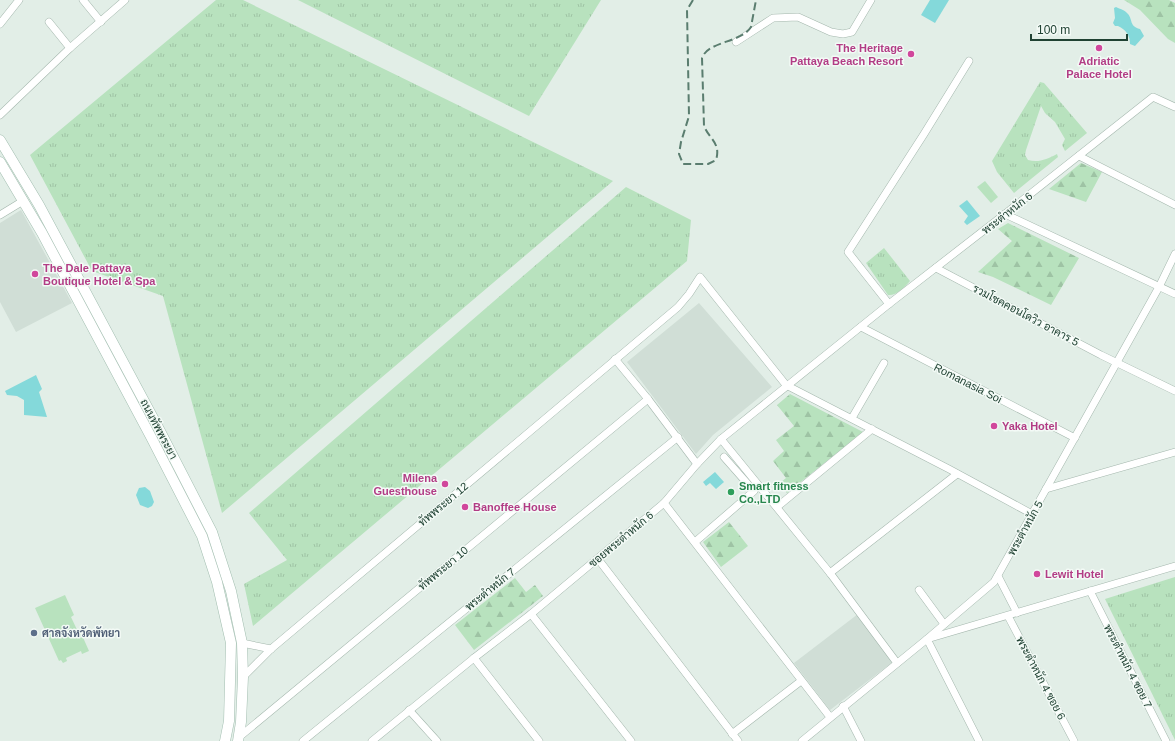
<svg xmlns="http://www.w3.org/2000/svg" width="1175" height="741" font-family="Arial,Sarabun,sans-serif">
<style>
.built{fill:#d0ded6}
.grass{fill:url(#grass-tufts)}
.forest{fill:url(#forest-firs)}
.garden{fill:#b8e2be}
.water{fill:#84d9da}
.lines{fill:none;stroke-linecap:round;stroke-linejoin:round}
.minor-casing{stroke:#a4b7ad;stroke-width:8}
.secondary-casing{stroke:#a2beb0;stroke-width:11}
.minor{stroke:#fff;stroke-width:7}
.secondary{stroke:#fff;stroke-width:10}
.rail{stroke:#5a7d6f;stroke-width:2;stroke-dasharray:8 4;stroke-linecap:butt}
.hotel-dot{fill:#d1479c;stroke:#f3faf6;stroke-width:1.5}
.leisure-dot{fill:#2e9e5b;stroke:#f3faf6;stroke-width:1.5}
.service-dot{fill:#5c6f8a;stroke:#f3faf6;stroke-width:1.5}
.labels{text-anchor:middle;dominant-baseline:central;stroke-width:3;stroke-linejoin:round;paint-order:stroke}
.hotel-label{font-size:11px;font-weight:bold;fill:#b23c85;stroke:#f3faf6;text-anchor:start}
.street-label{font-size:11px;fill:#204233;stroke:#f3faf6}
.leisure-label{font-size:11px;font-weight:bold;fill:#27864d;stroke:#f3faf6;text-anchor:start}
.service-label{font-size:11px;font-weight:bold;fill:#4e5e75;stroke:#f3faf6;text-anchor:start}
</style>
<defs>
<pattern id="grass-tufts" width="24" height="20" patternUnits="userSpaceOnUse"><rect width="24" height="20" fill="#b8e2be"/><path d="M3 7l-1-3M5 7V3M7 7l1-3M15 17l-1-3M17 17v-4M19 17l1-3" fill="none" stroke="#9ec3a4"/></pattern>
<pattern id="forest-firs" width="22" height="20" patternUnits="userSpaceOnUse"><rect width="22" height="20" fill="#b8e2be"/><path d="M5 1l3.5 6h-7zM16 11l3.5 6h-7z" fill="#9ec3a4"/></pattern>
</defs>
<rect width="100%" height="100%" fill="#e2eee7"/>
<!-- built -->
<g class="built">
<path d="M21,210L72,303L16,332L0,302V223Z"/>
<path d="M699,303L772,387L713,435L696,454L627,362Z"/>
<path d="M858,614L894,661L830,710L794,663Z"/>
</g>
<!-- grass -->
<g class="grass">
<path d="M216,0H243L613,181L222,513L163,296L92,271L30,155Z"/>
<path d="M298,0H601L529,116Z"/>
<path d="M1040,82L1044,83L1087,133L1065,151L1062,145L1065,139L1055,122L1045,113L1041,106L1026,150L1025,155L1028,160C1039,163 1047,159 1057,154L1058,157L1014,193L997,172L992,161Z"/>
<path d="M626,187L691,220L687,261L253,626L244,584L287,560L249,513Z"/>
<path d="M884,248L910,281C905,287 896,296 888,295L866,263Z"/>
<path d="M1175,577V740L1105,599Z"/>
</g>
<!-- forest -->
<g class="forest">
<path d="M1124,0H1169L1175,3V43L1168,39L1140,10Z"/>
<path d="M1081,163L1102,172L1086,202L1049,189Z"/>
<path d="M1008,223L1079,258L1051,305L993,277L978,272L1012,241L998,229Z"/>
<path d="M790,394L863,432L787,493L780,483L786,478L773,461L784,451L776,440L794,426L777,405Z"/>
<path d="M729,522L748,546L721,567L703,542Z"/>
<path d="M515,578L526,592L535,585L543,596L474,650L455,625Z"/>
</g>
<!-- garden -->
<g class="garden">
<path d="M985,181L998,197L991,203L977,187Z"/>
<path d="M65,595L74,615L71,617L79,634L81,633L89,651L82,654L81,651L66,658L67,661L63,663L61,660L59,661L35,608Z"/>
</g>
<!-- water -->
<g class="water">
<path d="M930,0H949L935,23L921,15Z"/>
<path d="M1116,7C1120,9 1125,10 1128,14C1133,20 1129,26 1140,29L1144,36L1135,46L1130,44C1130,35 1126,30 1118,26H1115L1113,23L1115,18L1114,8Z"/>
<path d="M967,200L980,216L967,225L964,222L968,216L959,206Z"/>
<path d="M36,375L42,389L39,392L47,417L24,415V400L17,396L7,395L5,391Z"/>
<path d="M715,472L724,482L716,489L710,483L706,486L703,482Z"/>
<path d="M145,487L150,491L154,502L152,506L148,508L140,505L136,495L139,488Z"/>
</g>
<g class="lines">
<defs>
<g id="minor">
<path d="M83,0L101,22"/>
<path d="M49,22L70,48"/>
<path d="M0,24L19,0"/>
<path d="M736,42L773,18L798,17L831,32L843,34L852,32L871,0"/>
<path d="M0,115L70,48L125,0"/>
<path d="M1079,156L1175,205"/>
<path d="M1005,214L1175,294"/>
<path d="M0,215L23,201"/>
<path d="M936,268L1101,355L1175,391"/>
<path d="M889,304L848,252L924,134L969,61"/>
<path d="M861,327L1075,438"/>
<path d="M615,359L648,399L697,464"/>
<path d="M852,418L884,363"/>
<path d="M721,439L830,573L897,663"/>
<path d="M1046,489L1175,452"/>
<path d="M664,503L830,717"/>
<path d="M777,507L872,429"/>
<path d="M695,542L754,491L724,457"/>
<path d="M598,559L738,741"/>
<path d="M830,573L957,474"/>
<path d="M998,576L1017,613"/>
<path d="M919,590L944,624"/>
<path d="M1090,591L1166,741"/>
<path d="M531,614L631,741"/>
<path d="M1008,616L1074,741"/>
<path d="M242,643L271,649"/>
<path d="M474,658L539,741"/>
<path d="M243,677L271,649L678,307L689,294L700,277L786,385L949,469L1032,514"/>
<path d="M843,706L861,741"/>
<path d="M409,710L437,741"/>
<path d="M732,734L801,681"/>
<path d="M238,738L648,399"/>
<path d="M303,741L678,437"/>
<path d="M372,741L474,658L531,614L664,503L697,464L721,439L889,304L1005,214L1153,97L1175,107"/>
<path d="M802,741L927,639L994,582L1159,287L1175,254"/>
<path d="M979,741L927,639L1175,566"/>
</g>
<g id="secondary">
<path d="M0,140L39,205L160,431L212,532L231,591L242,643L243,677L241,722L238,741"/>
<path d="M0,162L42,233L151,437L202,536L217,582L231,643L229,721L225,741"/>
</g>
</defs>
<!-- minor casing -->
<use href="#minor" class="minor-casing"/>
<!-- secondary casing -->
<use href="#secondary" class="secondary-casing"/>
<!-- minor -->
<use href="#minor" class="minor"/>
<!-- secondary -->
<use href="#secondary" class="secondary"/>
<!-- rail -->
<path class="rail" d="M693,0L687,10L689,116L681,142L679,154L683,164H708L716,160C721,143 710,140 704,126L702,58C708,41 741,43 751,27L756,0"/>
</g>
<!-- markers -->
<g class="hotel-dot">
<circle cx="1099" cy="48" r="4"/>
<circle cx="911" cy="54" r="4"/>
<circle cx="35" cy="274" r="4"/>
<circle cx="994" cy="426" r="4"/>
<circle cx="445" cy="484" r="4"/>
<circle cx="465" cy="507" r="4"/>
<circle cx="1037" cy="574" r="4"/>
</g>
<circle class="leisure-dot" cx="731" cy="492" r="4"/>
<circle class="service-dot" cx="34" cy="633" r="4"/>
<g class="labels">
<!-- hotel labels -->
<g class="hotel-label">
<text x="903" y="48" text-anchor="end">The Heritage<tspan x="903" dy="13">Pattaya Beach Resort</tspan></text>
<text x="1099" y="61" text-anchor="middle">Adriatic<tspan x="1099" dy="13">Palace Hotel</tspan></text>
<text x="43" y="268">The Dale Pattaya<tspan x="43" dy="13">Boutique Hotel &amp; Spa</tspan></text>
<text x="1002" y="426">Yaka Hotel</text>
<text x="437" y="478" text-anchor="end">Milena<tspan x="437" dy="13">Guesthouse</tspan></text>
<text x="473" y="507">Banoffee House</text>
<text x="1045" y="574">Lewit Hotel</text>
</g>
<!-- street labels -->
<g class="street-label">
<text transform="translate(1007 213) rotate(-38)">พระตำหนัก 6</text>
<text transform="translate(1026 315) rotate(28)">รวมโชคคอนโดวิว อาคาร 5</text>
<text transform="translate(968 383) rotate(27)">Romanasia Soi</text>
<text transform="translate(159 429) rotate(62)">ถนนทัพพระยา</text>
<text transform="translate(443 504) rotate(-40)">ทัพพระยา 12</text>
<text transform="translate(1025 528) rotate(-61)">พระตำหนัก 5</text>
<text transform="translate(621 539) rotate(-40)">ซอยพระตำหนัก 6</text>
<text transform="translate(443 568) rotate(-40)">ทัพพระยา 10</text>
<text transform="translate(490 589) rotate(-39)">พระตำหนัก 7</text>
<text transform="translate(1128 666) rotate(63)">พระตำหนัก 4 ซอย 7</text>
<text transform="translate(1041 678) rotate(62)">พระตำหนัก 4 ซอย 6</text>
</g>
<!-- leisure labels -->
<g class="leisure-label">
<text x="739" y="486">Smart fitness<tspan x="739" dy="13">Co.,LTD</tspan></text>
</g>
<!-- service labels -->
<g class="service-label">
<text x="42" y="633">ศาลจังหวัดพัทยา</text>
</g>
</g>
<!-- scale -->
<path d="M1031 34v6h96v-6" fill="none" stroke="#204233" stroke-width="2"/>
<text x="1037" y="34" font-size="12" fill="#204233" stroke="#f3faf6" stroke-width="3" paint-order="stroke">100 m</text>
</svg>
